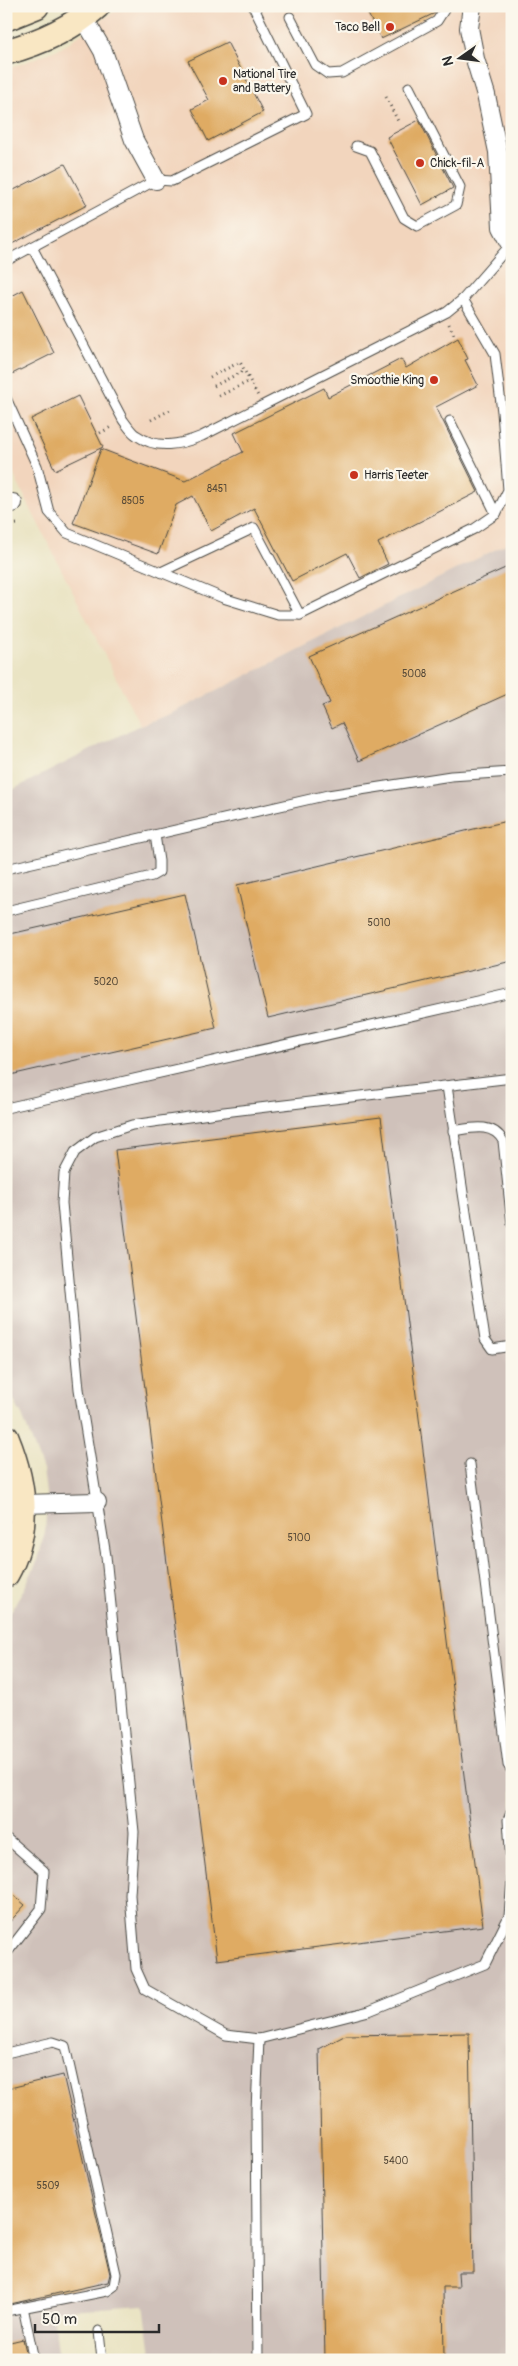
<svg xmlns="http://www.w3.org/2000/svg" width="518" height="2366" font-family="Pangolin,sans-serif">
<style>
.built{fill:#f2d5bd}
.industrial{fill:#cfc1ba}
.building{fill:#dfab64}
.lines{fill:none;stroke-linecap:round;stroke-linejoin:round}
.lane-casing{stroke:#484742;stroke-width:11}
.street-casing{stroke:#484742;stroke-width:20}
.secondary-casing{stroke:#484742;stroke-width:28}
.path{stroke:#484742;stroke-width:3;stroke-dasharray:1 4;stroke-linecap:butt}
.lane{stroke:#fff;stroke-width:9}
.street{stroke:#fff;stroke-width:18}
.secondary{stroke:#f9e7c3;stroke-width:25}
.poi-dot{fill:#c8321e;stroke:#fbf7ec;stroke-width:2}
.labels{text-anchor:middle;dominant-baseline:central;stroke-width:4.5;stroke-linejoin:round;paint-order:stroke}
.number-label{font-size:10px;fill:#584b39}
.poi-label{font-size:12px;fill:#2b2b2b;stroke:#fbf7ec;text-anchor:start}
</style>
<rect width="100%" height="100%" fill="#fbf7ec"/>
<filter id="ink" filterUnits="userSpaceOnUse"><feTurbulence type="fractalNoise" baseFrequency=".02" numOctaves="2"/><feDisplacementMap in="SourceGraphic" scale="10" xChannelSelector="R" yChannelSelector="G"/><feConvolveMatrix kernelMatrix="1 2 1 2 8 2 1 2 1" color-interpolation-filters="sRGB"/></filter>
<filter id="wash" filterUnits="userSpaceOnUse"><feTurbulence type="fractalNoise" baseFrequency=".0096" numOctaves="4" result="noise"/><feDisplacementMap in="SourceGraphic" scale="20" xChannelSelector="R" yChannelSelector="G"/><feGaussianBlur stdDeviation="1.12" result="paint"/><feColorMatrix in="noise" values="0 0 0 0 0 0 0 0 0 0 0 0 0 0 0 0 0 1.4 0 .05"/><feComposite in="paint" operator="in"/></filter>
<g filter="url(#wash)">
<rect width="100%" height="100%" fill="#eae4c4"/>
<!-- built -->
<path class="built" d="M122,6H512V541L171,714L140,725L6,460V68L21,64L61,48Z"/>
<!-- industrial -->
<path class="industrial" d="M512,541V2360H152L144,2305L53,2311L59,2360H6V1619L22,1593L38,1560L45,1532L47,1500L43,1470L22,1415L6,1387V793L140,725L171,714Z"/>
<g id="blocks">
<!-- building -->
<g class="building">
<path d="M384,6H437V9L435,13L381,39L368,14Z"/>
<path d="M227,42L263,112L208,141L192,109L209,100L188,61Z"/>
<path d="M419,120L453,188L422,205L387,137Z"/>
<path d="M65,164L87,205L6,247V194Z"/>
<path d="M23,290L54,353L6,377V299Z"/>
<path d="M458,338L468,359L465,360L478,385L436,407L478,492L378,543L388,564L360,578L347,553L292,581L254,508L211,531L193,496L176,505L158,554L73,523L101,449L185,481L243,452L234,433L324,388L328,397L401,359L406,368Z"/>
<path d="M78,396L103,447L55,470L31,419Z"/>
<path d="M512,565V692L359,761L342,723L332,728L322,706L330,703L309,656Z"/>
<path d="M512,820V961L268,1018L237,885Z"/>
<path d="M185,894L216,1028L6,1076V935Z"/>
<path d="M381,1117L483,1926L217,1960L115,1150Z"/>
<path d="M6,1889L25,1905L6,1926Z"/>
<path d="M469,2033L473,2272H458L459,2287H443L444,2360H325L319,2049L346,2035Z"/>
<path d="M63,2075L110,2274L108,2282L6,2305V2089Z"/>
<path d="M23,2339L28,2360H6V2343Z"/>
</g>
</g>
</g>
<g filter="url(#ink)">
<use href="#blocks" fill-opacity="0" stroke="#484742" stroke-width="1"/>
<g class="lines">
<defs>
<g id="lane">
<path d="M290,17L315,65L328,74L342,73L437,21L444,10L443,6"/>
<path d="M356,146L370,151L404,218L417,226L456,205L460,187L409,87"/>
<path d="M32,247L123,420C127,425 131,432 136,435C157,450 180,445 202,436L447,312L463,299L511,244"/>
<path d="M6,261L156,180L172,181L306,114L253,6"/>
<path d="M6,398L37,466L49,512L67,533L223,598L278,615H300L474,529L496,514L508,490L502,412L495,354L463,299"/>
<path d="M450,421L496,514"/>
<path d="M161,572L254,528L300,615"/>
<path d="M6,869L328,795L451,776L512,772"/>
<path d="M6,911L152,876L159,872V861L155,835"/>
<path d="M512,1078L224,1112L132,1125L95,1137L75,1152L64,1173L62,1203L79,1389L106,1556L134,1832L130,1895L136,1969L145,1989L226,2035L259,2039L369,2011L485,1964L509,1916L512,1880"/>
<path d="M447,1086L485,1339L492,1349L512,1346"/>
<path d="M6,1108L512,993"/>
<path d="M453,1131C472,1128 493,1122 503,1141L512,1224"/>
<path d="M470,1464L508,1765L512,1771"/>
<path d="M512,1810L508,1820L512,1877"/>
<path d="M6,1838L44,1871L41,1909L6,1954"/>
<path d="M6,2053L53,2042L65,2046L116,2274L114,2286L107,2291L6,2311"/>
<path d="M23,2307L34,2360"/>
<path d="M99,2331L102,2360"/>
<path d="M258,2360L256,2110L259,2039"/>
</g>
<g id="street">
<path d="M472,6L469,28L475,59L486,95L498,152L502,227L511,244"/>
<path d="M78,8L103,51L134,140L156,180"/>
<path d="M6,503H13"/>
<path d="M23,1504L97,1502"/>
</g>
<g id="secondary">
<path d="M6,18L36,6"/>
<path d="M6,52C39,43 71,29 97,6"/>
<path d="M6,1438C24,1482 31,1530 6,1574"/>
</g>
</defs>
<!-- lane casing -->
<use href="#lane" class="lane-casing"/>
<!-- street casing -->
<use href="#street" class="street-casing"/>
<!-- secondary casing -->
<use href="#secondary" class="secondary-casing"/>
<!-- path -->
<g class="path">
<path d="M386,97L399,123"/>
<path d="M449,324L454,335"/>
<path d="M210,377L240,362L258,396"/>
<path d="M214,386L245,370"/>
<path d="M219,396L250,381"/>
<path d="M151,420L170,410"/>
<path d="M100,433L113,426"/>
<path d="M6,525L18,524"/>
</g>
<!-- lane -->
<use href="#lane" class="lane"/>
<!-- street -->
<use href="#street" class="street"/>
<!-- secondary -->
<use href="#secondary" class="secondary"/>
</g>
</g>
<!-- markers -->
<g class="poi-dot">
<circle cx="390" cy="27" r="5"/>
<circle cx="223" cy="81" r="5"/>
<circle cx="420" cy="163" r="5"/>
<circle cx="434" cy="380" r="5"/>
<circle cx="354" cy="475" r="5"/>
</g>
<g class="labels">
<!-- number labels -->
<g class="number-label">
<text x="217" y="489">8451</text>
<text x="133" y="501">8505</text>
<text x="414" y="674">5008</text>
<text x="379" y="923">5010</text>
<text x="106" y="982">5020</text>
<text x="299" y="1538">5100</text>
<text x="396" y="2161">5400</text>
<text x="48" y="2186">5509</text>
</g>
<!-- poi labels -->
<g class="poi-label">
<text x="380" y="27" text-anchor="end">Taco Bell</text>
<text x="233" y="74">National Tire<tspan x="233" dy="14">and Battery</tspan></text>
<text x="430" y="163">Chick-fil-A</text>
<text x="424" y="380" text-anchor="end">Smoothie King</text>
<text x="364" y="475">Harris Teeter</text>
</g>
</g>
<!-- margin -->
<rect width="518" height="2366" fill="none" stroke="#fbf7ec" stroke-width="25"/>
<!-- north arrow -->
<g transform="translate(460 58) rotate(256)" stroke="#fbf7ec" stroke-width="4" paint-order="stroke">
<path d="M0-4L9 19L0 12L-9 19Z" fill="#2b2b2b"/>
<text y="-8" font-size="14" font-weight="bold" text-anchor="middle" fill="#2b2b2b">N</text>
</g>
<!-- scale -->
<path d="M35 2324v8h124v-8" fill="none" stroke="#2b2b2b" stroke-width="2.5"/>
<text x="42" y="2324" font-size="15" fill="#2b2b2b" stroke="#fbf7ec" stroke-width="4" paint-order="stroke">50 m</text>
</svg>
